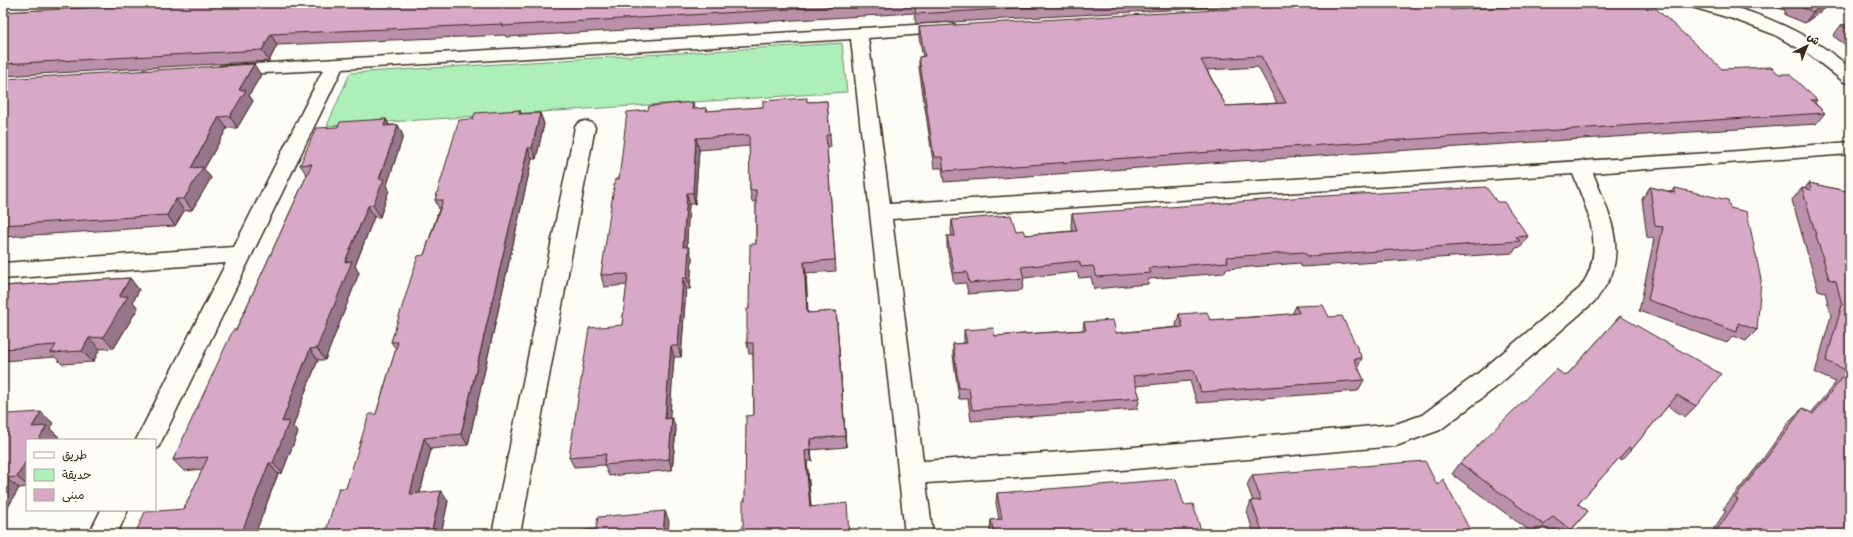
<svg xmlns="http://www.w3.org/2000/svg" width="1853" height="537" font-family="Itim,'Playpen Sans Arabic',sans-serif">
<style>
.green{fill:#adefb8;stroke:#748c6b}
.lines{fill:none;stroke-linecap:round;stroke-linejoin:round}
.street-casing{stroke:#3b2a1e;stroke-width:3}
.street{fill:#fdfcf7;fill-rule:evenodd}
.wall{fill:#ba90ab;stroke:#3b2a1e;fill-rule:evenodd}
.shaded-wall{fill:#97768b;stroke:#3b2a1e}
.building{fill:#d8a8c7;stroke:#3b2a1e;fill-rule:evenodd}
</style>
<rect width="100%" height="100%" fill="#fdfcf7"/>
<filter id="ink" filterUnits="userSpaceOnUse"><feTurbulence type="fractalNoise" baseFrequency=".025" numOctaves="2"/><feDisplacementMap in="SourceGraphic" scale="8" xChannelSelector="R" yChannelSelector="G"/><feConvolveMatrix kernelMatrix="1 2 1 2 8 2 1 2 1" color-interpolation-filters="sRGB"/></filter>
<g filter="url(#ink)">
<!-- green -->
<path class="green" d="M842,43L847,92L327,126L350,73Z"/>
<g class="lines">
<defs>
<g id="street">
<path d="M1690,3C1699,3 1709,2 1718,3C1765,14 1814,36 1850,68V83L1844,82L1810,55L1773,34L1733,19L1692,7Z"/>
<path d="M948,23L954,24L957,28L954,32L868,38L890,204L1726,152L1850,142V154L1593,173C1606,206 1624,241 1611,276C1607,285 1601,292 1596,300L1495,388L1440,430L1396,446L1110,471L926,483L933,534H905L851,39L342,69L158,448L155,449V440H136L226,263L3,279V263L234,247L323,70L226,75L220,74L217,70L220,66ZM1573,174C1588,212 1607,251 1580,288L1477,374L1422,415L1396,424L1110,449L923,461L892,219Z"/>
<path d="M585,121L592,123L595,127L520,534H492L575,127L578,123Z"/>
<path d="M101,510H128L117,534H89Z"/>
</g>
</defs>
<!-- street casing -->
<use href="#street" class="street-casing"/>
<!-- street -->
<use href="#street" class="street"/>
</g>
<!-- wall -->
<g class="wall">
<path d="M178,3H214V4L230,3H1295L916,24L914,13L506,37L505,35L277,45L269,61L3,76V12Z"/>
<path d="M1760,3H1831L1805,23L1785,15V10Z"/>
<path d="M1451,10L1722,69L1779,74L1817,100L1815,103L1825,113L1816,124L1209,163L944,182L942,168H934L919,68V57H923L919,38V27ZM1258,67L1277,103L1226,106L1207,70Z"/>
<path d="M1850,24V48L1833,36L1841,25Z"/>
<path d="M261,75L249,95L253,101L237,128H227L204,169L211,178L192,210L184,211L175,226L3,237V79Z"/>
<path d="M827,101L831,147H827L836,271L806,273L808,313L836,311L846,447L811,450L812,461H807L811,507L848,514L745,501L754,415L753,354H749L747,343L749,309L756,244V201L752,202L750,190V146L699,150L695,204H689L687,231V247L692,258L690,289H686L681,357H674L669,419L672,418L676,429L672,470L609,476L604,465L574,467L569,457L622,325L627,285L604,287L601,275L619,179L648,110L693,102L694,109L706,108L707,111L763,107L807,102Z"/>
<path d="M520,110L521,114L540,113L544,124L536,159H532L468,445L431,449L420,493L448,501L441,534H325L346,488L376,414L396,349L391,342L424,255L439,209L435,200L473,119Z"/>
<path d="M386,119L389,125H398L403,136L387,185L389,190L380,217H374L355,266L359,273L325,360H318L304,395L293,427L298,432L282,473L278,474L255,534H135L184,509L203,469L184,471L173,460L236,330L307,175L300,165L338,127Z"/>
<path d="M1809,183L1850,192V534H1710L1726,511L1723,509L1760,463L1791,419L1803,408L1811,413L1836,382L1815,373L1831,316L1825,292L1818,290L1792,200L1802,188L1804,189Z"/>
<path d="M1650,187L1672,192L1675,188L1730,208L1757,330L1746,341L1733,336L1727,343L1639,311L1654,239L1647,237L1642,199Z"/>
<path d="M1497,202L1528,236L1521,247L1516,248L1513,253L1302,267L1300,263L1226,269L1224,273L1149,279L1148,284L1094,289L1091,277L1079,278L1077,272L1024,278L1022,290L968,294L966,283L954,284L947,248V236H952L951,231L952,220L1016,231L1025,235L1072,231L1071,226L1072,214Z"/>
<path d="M130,278L139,290L133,302L138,308L114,348L100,349L93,362L62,364L55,357L3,361V286Z"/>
<path d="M1296,306L1329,317L1362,358L1358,367L1364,380L1358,391L1197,403L1190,381L1136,386L1140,398L1137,409L971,421L968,399H959L953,355V344L964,343V330L995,336L1083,330L1084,322L1116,333L1177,327L1176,325L1179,314L1210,320L1292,314Z"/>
<path d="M1620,316L1696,406L1685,417L1668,406L1632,449L1622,460L1619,458L1578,504L1588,511L1568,534H1553L1543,527L1536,534H1534L1452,474L1460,463L1566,376Z"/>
<path d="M3,423H53L50,429L59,437L27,440V487L19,488L4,514H3Z"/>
<path d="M1252,475L1437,485L1472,534H1254L1247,512L1251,501H1253L1247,485Z"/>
<path d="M997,493L1184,505L1202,534H991L990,530L991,520L999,519L996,503Z"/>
</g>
<!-- shaded-wall -->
<g class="shaded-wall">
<path d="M1825,3H1831L1805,23L1813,12Z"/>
<path d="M271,34L277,45L269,61L262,50Z"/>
<path d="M254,64L261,75L249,95L253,101L237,128L230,116L239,90Z"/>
<path d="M540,113L544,124L536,159L532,148Z"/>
<path d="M219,117L227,128L204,169L211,178L192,210L184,199L191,168Z"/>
<path d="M386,119L391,130L384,126Z"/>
<path d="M398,125L403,136L387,185L389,190L380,217L373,205L379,179Z"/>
<path d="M696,138L699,150L695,204L693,193Z"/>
<path d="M528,148L532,159L468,445L461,434Z"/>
<path d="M687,193L689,204L686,259L683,247Z"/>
<path d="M176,199L184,211L175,226L167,215Z"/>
<path d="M368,206L374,217L355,266L359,273L325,360L317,348L345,262Z"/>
<path d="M689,247L692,258L690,289L687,278Z"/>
<path d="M804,262L806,273L808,324L807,313Z"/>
<path d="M130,278L139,290L133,302L138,308L114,348L103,337L119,297Z"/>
<path d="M683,278L686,289L681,357L678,346Z"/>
<path d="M836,311L837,322L846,447L845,436Z"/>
<path d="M89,338L100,349L93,362L82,351Z"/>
<path d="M671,346L674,357L669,430L665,419Z"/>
<path d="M310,349L318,360L304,395L293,427L298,432L282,473L273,463L282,422L296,384Z"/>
<path d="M41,412L53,423L50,429L59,437L57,440H38L32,427Z"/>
<path d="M672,418L676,429L672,470L669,459Z"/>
<path d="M424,438L431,449L417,504L410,494Z"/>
<path d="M810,439L812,461L810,450Z"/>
<path d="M805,451L807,461L812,517L810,507Z"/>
<path d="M27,459V485L17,477Z"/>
<path d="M269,463L278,474L255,534H241Z"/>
<path d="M6,478L19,488L4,514L3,513V483Z"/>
<path d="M441,491L448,501L441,534H431Z"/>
<path d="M665,511L669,521L668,534H663Z"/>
</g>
<!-- building -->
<g class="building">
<path d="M178,3H212L211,4L230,3H893L502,26L503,24L271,34L262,50L3,64V12Z"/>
<path d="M914,3H1105L916,14Z"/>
<path d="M1338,3H1446L1451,10L1567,3H1650L1722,69L1771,67L1779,74H1789L1817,100H1811L1825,113L1212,152L944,171L942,157H934L919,57L925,56L919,27ZM1261,56L1286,103L1226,106L1201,60Z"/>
<path d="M1793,3H1825L1813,12L1793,4Z"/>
<path d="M1850,24V31L1841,25Z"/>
<path d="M254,64L239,90H246L230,116L219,117L191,168L203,167L184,199H176L167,215L3,225V79Z"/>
<path d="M807,98V102L827,101L830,135H826L835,260L804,262L807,313L836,311L845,436L810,439V450L805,451L810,507L847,503L849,534H743V501H745L746,416L754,415L753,343H747V309H749L750,244H756V190H750L749,135L696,138L693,193H687L683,247H689L687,278H683L678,346H671L665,419L672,418L669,459L604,465L606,454L569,457L589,328L622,325L628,274L601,275L615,179H619L627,112L648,110L649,106L693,102L692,109L706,108V111L763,107V101Z"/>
<path d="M520,110L519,114L540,113L532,148H528L461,434L424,438L410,494L441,491L431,534H325L339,488H346L369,414H376L398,342H391L418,256L424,255L443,200H435L459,120L473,119L475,113Z"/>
<path d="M386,119L384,126L398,125L379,179H384L373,205L368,206L345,262L352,261L317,348L310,349L296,384L282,422L289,421L273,463H269L241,534H135L145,512L184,509L208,457L173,460L233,330H236L312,164L300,165L316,128L338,127L340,122Z"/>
<path d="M1809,183L1850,192V534H1714L1738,500L1735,498L1771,452L1803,408L1813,414L1848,371L1826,361L1842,305L1836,281L1829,279L1802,188L1811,190Z"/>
<path d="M1486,187L1497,202H1504L1528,236L1516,237L1520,241L1307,256L1304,252L1226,257L1228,262L1149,268L1151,273L1097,277L1093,266L1081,267L1079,261L1021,267L1024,278L969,283L967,272L954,273L947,236H955L952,220L1011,215L1016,231L1023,230L1025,235L1077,231L1072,214L1306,197Z"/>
<path d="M1650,187L1675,193V188L1728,200L1730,208L1747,212L1761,280L1757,330L1738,323L1737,332L1648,300L1663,227L1655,226Z"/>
<path d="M130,278L119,297L128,296L103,337L89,338L82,351L51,353L56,345L3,349V286Z"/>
<path d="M1323,305L1329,317L1342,316L1362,358L1354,359L1364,380L1201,392L1194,370L1133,376L1140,398L972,410L969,388H959L953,344L967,343L964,330L993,328L995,336L1086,330L1084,322L1113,320L1116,333L1183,327L1179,314L1207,312L1210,320L1255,317L1299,313L1296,306Z"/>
<path d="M1620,316L1721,374L1696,406L1677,395L1632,449L1629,447L1578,504L1588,511L1571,530L1553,516L1544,525L1460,463L1556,369L1566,376Z"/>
<path d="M41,412L32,427L47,426L38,440H27V459L17,477L6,478L3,483V423L8,414Z"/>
<path d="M1425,461L1437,485L1443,479L1472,534H1263L1251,501L1261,500L1252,475Z"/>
<path d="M1176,479L1184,505L1193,504L1202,534H994L991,520L1002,519L997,493Z"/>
<path d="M665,511L663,534H556V533L596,529L598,517Z"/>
</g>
</g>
<!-- margin -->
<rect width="1853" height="537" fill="none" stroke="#fdfcf7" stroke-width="16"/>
<rect x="8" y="8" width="1837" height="521" fill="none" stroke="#3b2a1e" stroke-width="1.5" filter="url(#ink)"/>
<!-- legend -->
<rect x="26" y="439" width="130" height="72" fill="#fdfcf7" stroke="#afa8a0"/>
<rect x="34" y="452" width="20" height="6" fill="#fdfcf7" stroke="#afa8a0"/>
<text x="62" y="459" font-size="12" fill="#3b2a1e">طريق</text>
<rect x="34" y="469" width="20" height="12" fill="#adefb8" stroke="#afa8a0"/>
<text x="62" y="479" font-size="12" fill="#3b2a1e">حديقة</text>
<rect x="34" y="489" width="20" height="12" fill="#d8a8c7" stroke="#afa8a0"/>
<text x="62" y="499" font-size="12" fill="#3b2a1e">مبنى</text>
<!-- north arrow -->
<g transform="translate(1807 46) rotate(43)" stroke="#fdfcf7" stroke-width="3" paint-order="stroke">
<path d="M0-3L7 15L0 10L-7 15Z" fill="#3b2a1e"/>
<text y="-6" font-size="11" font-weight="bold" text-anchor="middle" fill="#3b2a1e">ش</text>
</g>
</svg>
